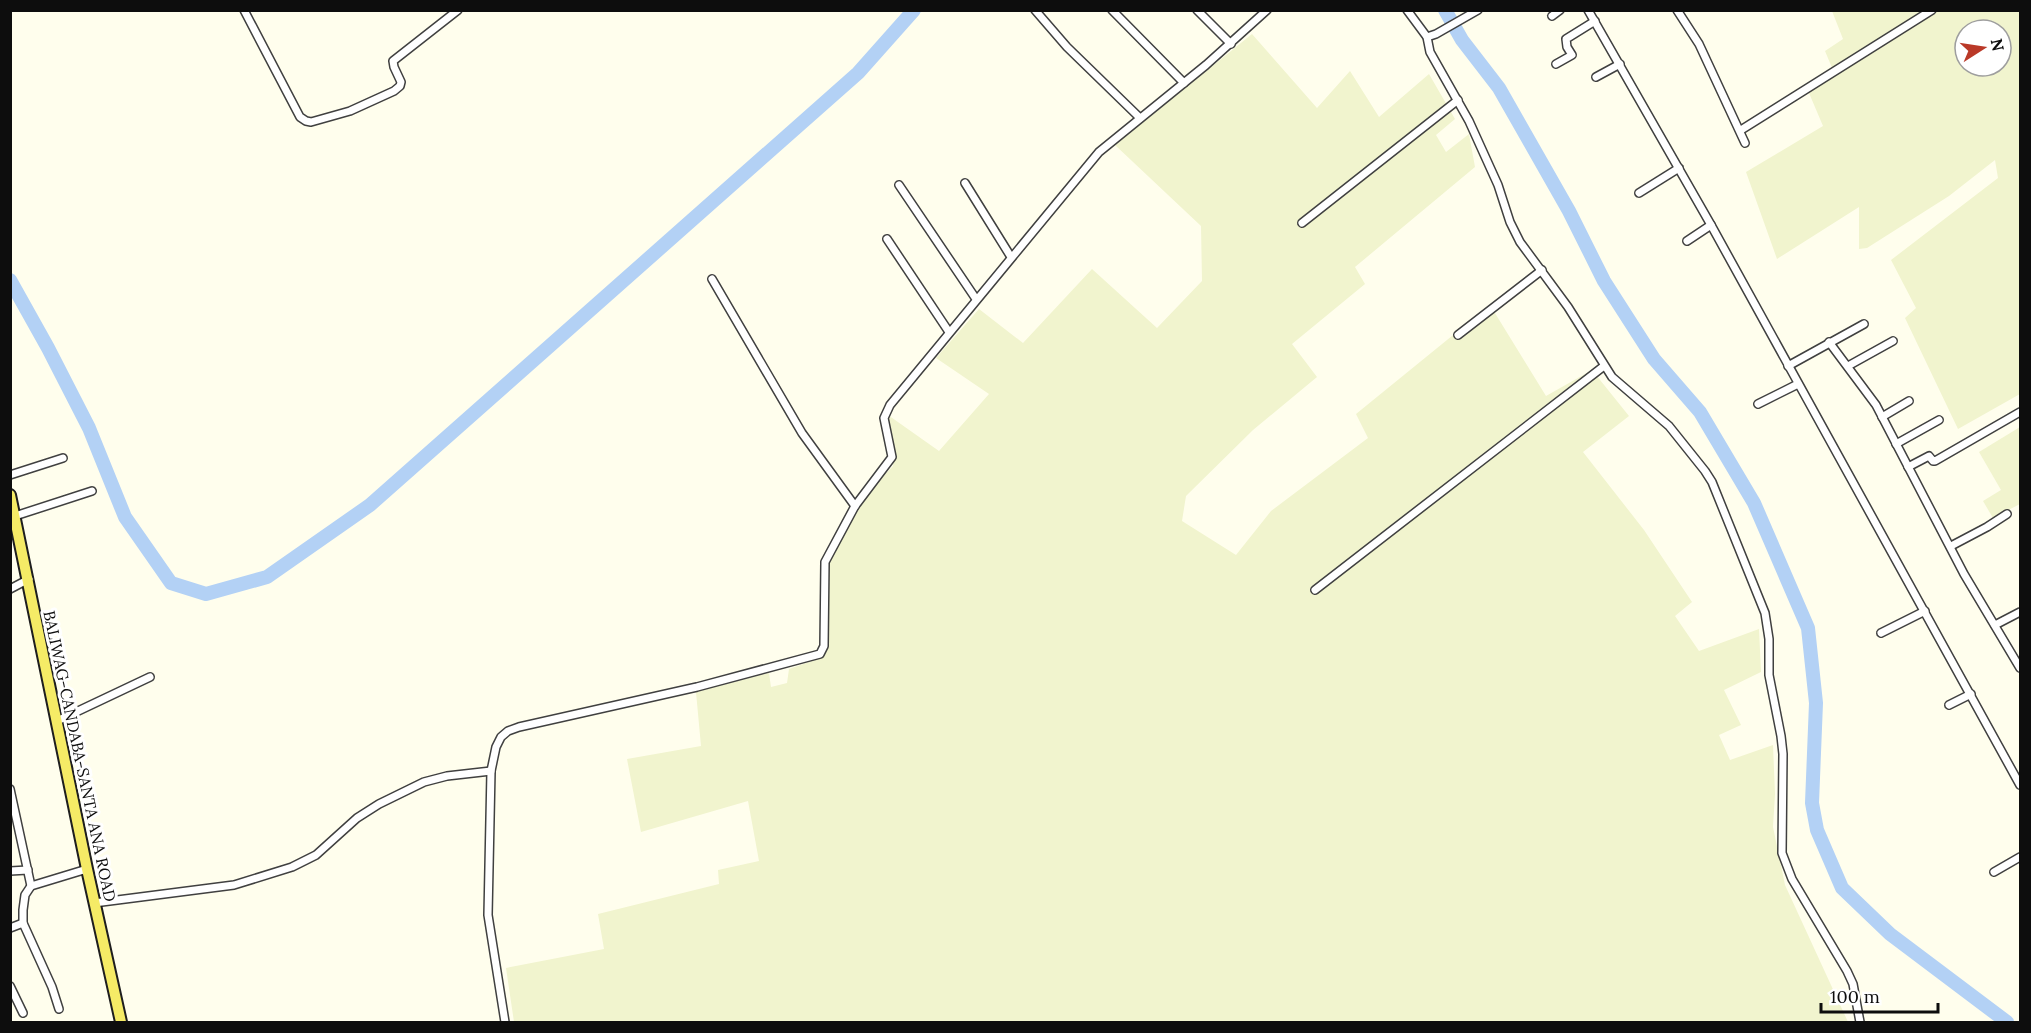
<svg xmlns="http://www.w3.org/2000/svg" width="2031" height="1033" font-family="Lora,serif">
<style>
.farmland{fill:#f1f4ce;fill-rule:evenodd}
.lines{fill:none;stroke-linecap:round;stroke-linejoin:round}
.river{stroke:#b3d1f5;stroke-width:14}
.street-casing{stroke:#404040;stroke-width:10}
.primary-casing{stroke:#1e1e1e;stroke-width:14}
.street{stroke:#fff;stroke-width:7}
.primary{stroke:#f5eb66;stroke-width:10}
.labels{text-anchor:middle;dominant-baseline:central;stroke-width:6;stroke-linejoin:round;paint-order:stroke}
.street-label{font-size:16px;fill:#0d0d0d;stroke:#fff}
</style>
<rect width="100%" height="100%" fill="#fffeed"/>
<!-- farmland -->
<g class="farmland">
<path d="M1832,11H2020V394L1958,429L1905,318L1916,308L1891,260L1998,178L1995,160L1949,196L1867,248L1859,249V207L1777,259L1746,172L1823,126L1809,93L1835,75L1825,51L1843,39ZM1965,30H2001V66H1965Z"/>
<path d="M1252,34L1317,108L1350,71L1379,117L1429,74L1455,119L1436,135L1446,152L1469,134L1475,167L1355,267L1365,284L1292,344L1317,377L1253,430L1186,496L1182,521L1236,555L1271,511L1368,438L1356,414L1490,305L1546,396L1592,370L1629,416L1583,452L1644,530L1692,602L1675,616L1699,651L1759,629L1761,672L1724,690L1741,725L1719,735L1730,760L1773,745L1775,794L1773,827L1785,885L1848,1022H514L506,968L604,949L598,914L719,884L718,870L759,861L748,801L641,832L627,759L701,746L696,692L769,673L771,687L787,683L789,669L815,660L826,648L824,560L842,520L893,466L894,449L888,415L939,451L989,394L936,358L979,309L1023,343L1092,269L1157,328L1202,281L1201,226L1115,145Z"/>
<path d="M2020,427V504L1993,518L1983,501L2001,490L1979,452Z"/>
</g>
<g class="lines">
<!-- river -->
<g class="river">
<path d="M1445,10L1462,40L1499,88L1569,211L1604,281L1654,359L1700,412L1754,503L1808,628L1816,703L1812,803L1817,830L1842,888L1890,934L2007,1022"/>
<path d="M10,280L48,348L89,428L125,517L171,583L206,594L267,577L370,505L858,73L914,10"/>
</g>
<defs>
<g id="street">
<path d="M244,10L300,117L306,121L311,122L350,111L394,91L400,86L401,82L394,67L393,61L458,10"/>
<path d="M1035,10L1067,47L1140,118"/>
<path d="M1112,10L1184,83"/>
<path d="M1197,10L1231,44"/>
<path d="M1407,10L1427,37L1430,52L1469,121L1498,185L1510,222L1520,242L1568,307L1612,377L1669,426L1705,471L1712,482L1765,613L1769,639V675L1781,736L1783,754L1782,853L1792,879L1847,971L1853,984L1860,1022"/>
<path d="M1588,10L1711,225L2020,785"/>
<path d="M1677,10L1699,44L1745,143"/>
<path d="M1552,16L1560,10"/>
<path d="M1427,37L1436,34L1478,10"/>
<path d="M1556,64L1572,55L1567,47L1566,39L1595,21"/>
<path d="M1596,77L1620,64"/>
<path d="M1741,130L1932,10"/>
<path d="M965,183L1011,257"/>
<path d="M899,185L976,299"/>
<path d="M1639,193L1679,168"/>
<path d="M1302,223L1458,100"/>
<path d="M887,239L949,332"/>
<path d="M1687,241L1711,225"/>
<path d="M712,279L802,433L855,506"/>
<path d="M1458,335L1542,270"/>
<path d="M1829,342L1876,405L1964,574L2020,668"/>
<path d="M1788,366L1864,324"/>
<path d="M1848,366L1893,341"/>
<path d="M1758,404L1798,384"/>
<path d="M1882,417L1909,401"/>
<path d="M1896,444L1939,420"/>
<path d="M1908,467L1929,456L1933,461H1935L2020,412"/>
<path d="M10,475L63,458"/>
<path d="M15,516L92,491"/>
<path d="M1951,546L1987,527L2007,514"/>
<path d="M10,589L29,579"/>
<path d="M1315,590L1604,366"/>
<path d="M1995,625L2020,612"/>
<path d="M1881,633L1925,611"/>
<path d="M1949,705L1971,694"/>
<path d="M57,721L150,677"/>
<path d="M10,789L31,886"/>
<path d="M10,871L28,870"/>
<path d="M1994,872L2020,857"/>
<path d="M94,903L234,885L292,867L316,855L357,818L379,804L424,782L447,776L491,771"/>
<path d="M10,928L23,923"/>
<path d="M10,986L23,1013"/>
<path d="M59,1009L52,987L23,923V910L25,895L31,886L87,869"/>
<path d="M505,1022L488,915L491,771L496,747L501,737L508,731L519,727L697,687L820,654L824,646L825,562L855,506L892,457L884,418L890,405L1099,152L1206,65L1267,10"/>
</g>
<path id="primary" d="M10,495L87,869L121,1022"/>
</defs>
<!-- street casing -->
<use href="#street" class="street-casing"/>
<!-- primary casing -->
<use href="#primary" class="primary-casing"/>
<!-- street -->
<use href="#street" class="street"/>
<!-- primary -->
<use href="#primary" class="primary"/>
</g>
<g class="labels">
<!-- street labels -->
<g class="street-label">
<text transform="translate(80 756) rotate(78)">BALIWAG-CANDABA-SANTA ANA ROAD</text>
</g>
</g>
<!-- border -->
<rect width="2031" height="1033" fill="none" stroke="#0d0d0d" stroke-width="24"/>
<!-- north arrow -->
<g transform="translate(1983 48) rotate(78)"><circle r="28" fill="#ffffff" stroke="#9e9e9e" stroke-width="1.5"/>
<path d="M0-4.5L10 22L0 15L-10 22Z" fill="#ba3928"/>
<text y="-9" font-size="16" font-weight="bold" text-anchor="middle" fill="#0d0d0d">N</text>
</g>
<!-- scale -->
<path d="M1821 1003v9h117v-9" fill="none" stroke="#0d0d0d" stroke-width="3"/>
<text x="1830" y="1003" font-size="18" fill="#0d0d0d" stroke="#ffffff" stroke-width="4.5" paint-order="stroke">100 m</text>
</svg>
